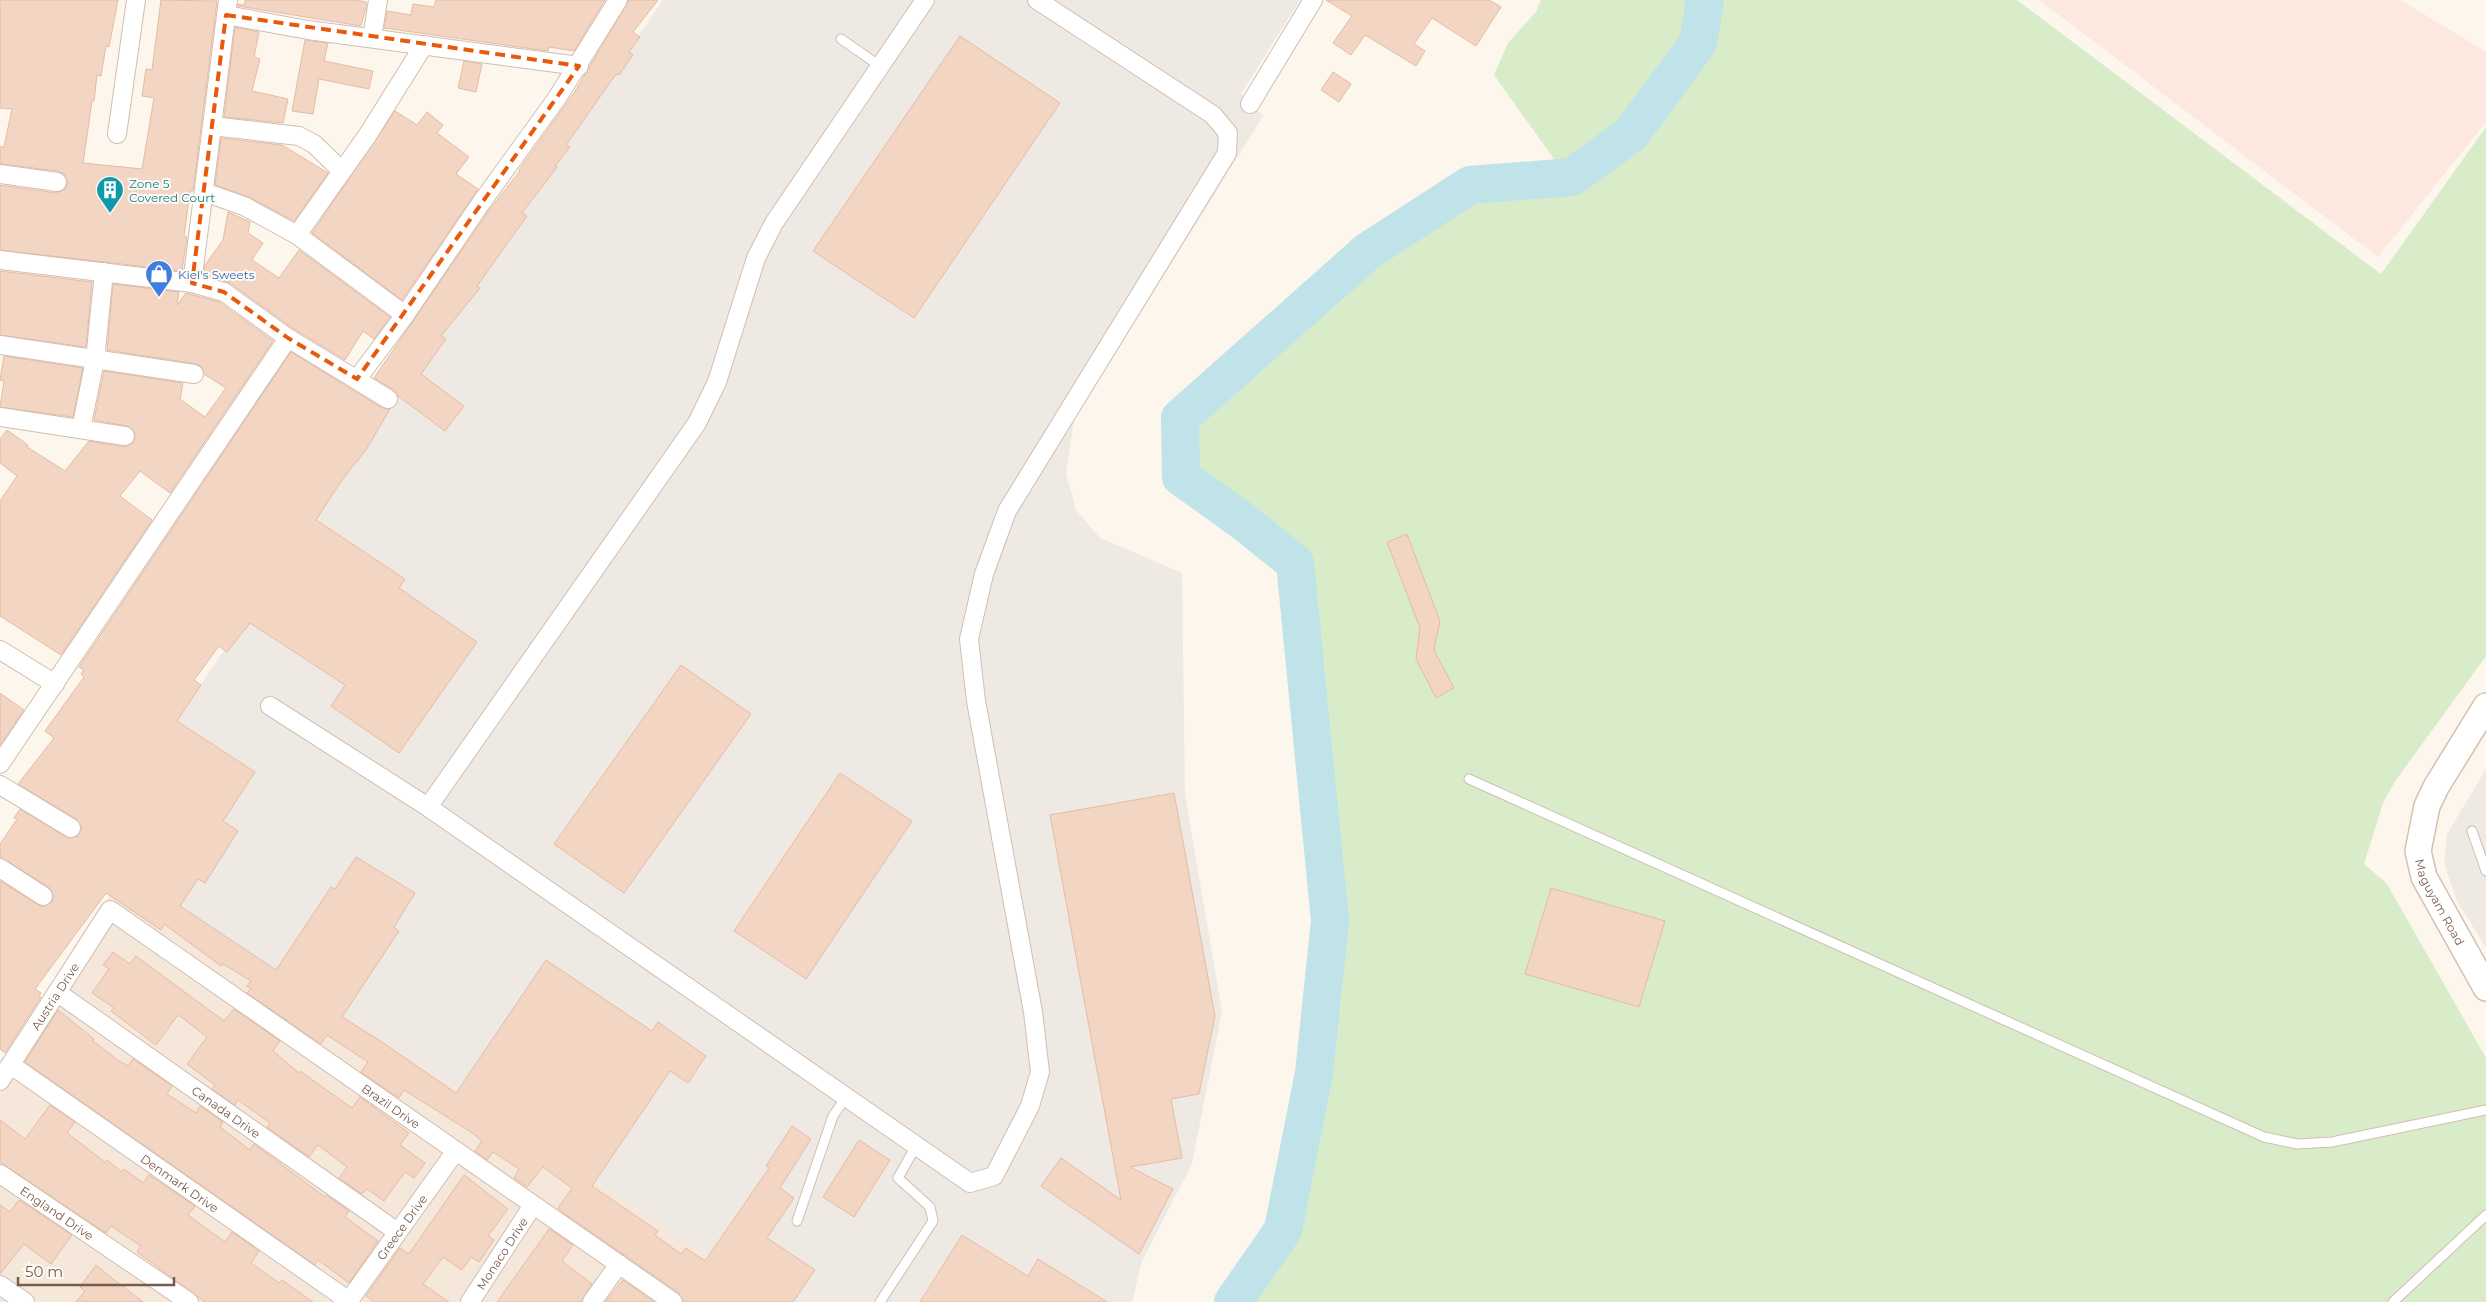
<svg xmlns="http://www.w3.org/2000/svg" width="2486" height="1302" font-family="Montserrat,sans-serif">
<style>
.residential{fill:#f5e8da}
.commercial{fill:#fde8e0}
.industrial{fill:#efe9e4}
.green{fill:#d8ecc9}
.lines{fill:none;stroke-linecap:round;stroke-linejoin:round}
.river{stroke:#bfe3e8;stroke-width:38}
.building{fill:#f3d5c3;stroke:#e6bba3}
.lane-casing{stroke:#d1beb0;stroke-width:11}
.street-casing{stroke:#d1beb0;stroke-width:20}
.secondary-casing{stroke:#d6c0b0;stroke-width:28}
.lane{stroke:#fff;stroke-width:9}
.street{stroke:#fff;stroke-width:18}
.secondary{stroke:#fff;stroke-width:25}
.marked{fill:none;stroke:#e8590c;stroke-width:4;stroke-dasharray:10 6;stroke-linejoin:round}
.labels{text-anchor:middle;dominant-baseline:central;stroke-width:4;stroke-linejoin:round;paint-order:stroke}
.culture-label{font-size:12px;fill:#0d838f;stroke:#fffaf3;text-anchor:start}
.shop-label{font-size:12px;fill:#366cbe;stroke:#fffaf3;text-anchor:start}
.street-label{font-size:12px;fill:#7a5c4d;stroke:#fffaf3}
</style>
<rect width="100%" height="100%" fill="#fdf6ec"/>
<!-- residential -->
<path class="residential" d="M127,869L776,1302H0V1062Z"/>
<!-- commercial -->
<path class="commercial" d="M2039,0H2401L2486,52V122L2378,257Z"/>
<!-- industrial -->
<g class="industrial">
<path d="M663,0H1300L1241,94L1263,116L1074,420L1066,473L1076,510L1100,538L1182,573L1185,795L1222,1011L1192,1164L1142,1261L1132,1302H776L92,846Z"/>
<path d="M2486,769V948L2456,899L2444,863L2447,834Z"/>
</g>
<!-- green -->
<g class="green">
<path d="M1541,0H1714L1706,44L1632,142L1572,184L1494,75L1508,43L1536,12Z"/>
<path d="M1715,0H2017L2381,274L2486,127V656L2396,780L2383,803L2364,864L2387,884L2486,1058V1302H1243L1293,1229L1325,1053L1338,923L1303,557L1191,474L1188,424L1375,256L1475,195L1572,185L1634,142L1708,44Z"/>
</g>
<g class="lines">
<!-- river -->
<path class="river" d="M1233,1302L1283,1230L1314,1073L1330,921L1295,563L1244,522L1181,477L1180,418L1368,251L1470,185L1572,177L1631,134L1698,43L1705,0"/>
</g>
<!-- building -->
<g class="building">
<path d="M0,0H118L109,47L106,46L101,76L97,75L94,101H92L83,163L142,169L154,98L142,96L146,69L152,70L161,0L217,1L193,191H190L184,236L187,237L182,271L0,250V185L56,193L65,189L68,183L64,174L58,171L0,164V147H4L12,109L0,108Z"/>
<path d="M245,0H356L366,2V7L361,26L238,6V4L245,5Z"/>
<path d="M436,0H605L574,51L549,47L548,51L384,28L387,11L411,15L413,4L434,7Z"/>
<path d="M629,0H658L633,32L640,37L629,52L633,55L619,75L616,74L566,145L570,147L555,166L557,167L522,213L527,216L477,286L480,288L441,336L446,339L421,374L464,406L445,431L398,396L394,390L374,378L490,209L520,171L519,170L574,93Z"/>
<path d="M1326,0H1489L1501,7L1476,46L1432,18L1414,44L1425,51L1416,66L1365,35L1351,55L1333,43L1352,16Z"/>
<path d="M235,27L259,32L254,57L260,59L252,91L288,99L283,123L224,117Z"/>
<path d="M960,36L1060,103L914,318L813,251Z"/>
<path d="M305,40L328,43L324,61L373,71L369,89L319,79L313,114L292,111Z"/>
<path d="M464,61L482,64L476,92L458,88Z"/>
<path d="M1333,72L1351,84L1339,102L1321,90Z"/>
<path d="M395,111L417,125L427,112L443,125L437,133L469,157L456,174L478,189L402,300L312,233Z"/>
<path d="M221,138L282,145L328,173L294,221L249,197L215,185Z"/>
<path d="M228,212L250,222L248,233L263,243L252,260L279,278L299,250L390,317L374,339L363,331L345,360L294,329L230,283L204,275L205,265L223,240Z"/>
<path d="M0,271L92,282L86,347L0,335Z"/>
<path d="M113,284L179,292L177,305L186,293L219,302L273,341L170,493L140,471L120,496L152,520L61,655L0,616V501L17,476L0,463V439L7,430L28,445L27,447L65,471L89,441L124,447L133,443L135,438V432L127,426L94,420L104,371L183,383L180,399L205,417L226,388L204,374L201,366L196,364L107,350Z"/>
<path d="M291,352L382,408L390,409L366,450L342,480L316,520L405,579L399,588L477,642L399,753L331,706L345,685L250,623L227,652L219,646L194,680L201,685L177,721L255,772L223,821L238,831L205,883L198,879L180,906L276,970L331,887L335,889L356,857L415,893L394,927L399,931L342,1017L382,1042L456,1093L546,960L652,1031L658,1022L706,1056L688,1083L670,1071L592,1186L658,1231L655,1235L681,1254L686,1248L705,1261L769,1168L766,1166L792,1126L811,1139L780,1188L794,1198L767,1238L815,1270L793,1302H683L679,1293L562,1212L558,1208L572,1188L543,1167L527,1187L514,1178L519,1169L493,1152L487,1160L475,1151L482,1141L471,1132L404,1090L399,1098L361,1072L368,1062L327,1035L321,1044L247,993L251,989L247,986L251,981L223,964L221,966L164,924L161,930L106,893L35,989L41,993L39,996L41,997L5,1053L0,1049V881L42,907L52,902L54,896L49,887L0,857V844L17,819L14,818L20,809L66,837H77L82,829L76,819L18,784L54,738L45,731L84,677L81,674L84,670L79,667Z"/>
<path d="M4,356L83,368L73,417L0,407L4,381L0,380Z"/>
<path d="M1407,534L1440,621L1434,650L1454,688L1436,698L1416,659L1420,628L1387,542Z"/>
<path d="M681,665L751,714L624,893L554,844Z"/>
<path d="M0,693L24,710L0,745Z"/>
<path d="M840,773L912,821L806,979L734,931Z"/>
<path d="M1174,793L1215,1016L1199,1094L1171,1099L1182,1158L1130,1167L1173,1189L1139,1254L1041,1186L1061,1158L1121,1200L1050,815Z"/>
<path d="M1551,888L1665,921L1639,1007L1525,974Z"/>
<path d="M113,952L130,964L136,956L224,1021L234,1009L280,1041L273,1051L299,1073L300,1071L352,1108L360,1097L409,1133L400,1145L425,1163L414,1178L405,1172L384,1201L367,1189L362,1194L339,1178L347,1167L318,1145L309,1157L267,1127L270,1123L238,1100L235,1105L212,1089L215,1085L187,1064L207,1037L180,1016H177L156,1045L111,1011L114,1008L92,993L109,969L103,965Z"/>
<path d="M58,1010L94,1039L93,1041L119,1061L128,1066L133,1059L172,1086L167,1094L196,1113L200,1106L223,1122L220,1127L250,1150L254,1144L325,1197L326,1195L349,1211L345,1217L378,1241L349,1283L318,1260L315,1265L25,1062Z"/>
<path d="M50,1105L75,1122L67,1133L105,1162L107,1160L122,1172L124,1169L143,1183L149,1175L195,1206L188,1215L225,1242L232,1232L259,1251L251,1263L279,1283L282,1280L313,1302H205L137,1252L141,1246L111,1226L106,1233L0,1162V1120L25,1139Z"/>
<path d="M859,1140L890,1160L854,1217L823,1197Z"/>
<path d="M464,1175L508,1209L488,1236L494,1240L479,1262L471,1257L462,1270L443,1257L423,1284L449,1302H374L366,1296L400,1248L409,1254Z"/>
<path d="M19,1200L72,1235L51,1264L24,1244L0,1274V1205L10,1212Z"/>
<path d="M549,1229L573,1245L562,1261L592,1284L582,1302H497Z"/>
<path d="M962,1235L1028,1276L1038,1259L1107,1302H920Z"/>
<path d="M96,1265L113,1279L143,1302H76L85,1291L80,1287Z"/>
<path d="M623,1280L654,1302H605Z"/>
</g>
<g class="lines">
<defs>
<g id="lane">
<path d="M841,39L880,66"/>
<path d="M1469,779L2264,1137L2297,1144L2332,1142L2486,1110"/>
<path d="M2472,831L2486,871"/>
<path d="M797,1221L833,1116L846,1097"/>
<path d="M880,1302L933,1221L930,1207L898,1178L916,1146"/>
<path d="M2393,1302L2486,1215"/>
</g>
<g id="street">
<path d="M226,15L308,30L579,66"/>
<path d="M372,38L378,0"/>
<path d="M1250,104L1313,0"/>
<path d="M212,126L299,136L314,144L342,171"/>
<path d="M117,134L136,0"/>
<path d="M0,174L57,182"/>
<path d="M204,192L244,206L297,235L405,315"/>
<path d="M297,235L367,136L424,45"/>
<path d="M0,260L192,283L224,292L288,338L388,399"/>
<path d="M192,283L228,0"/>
<path d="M0,345L194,374"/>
<path d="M357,379L405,315L481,203L557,98L618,0"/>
<path d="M0,417L125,436"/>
<path d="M81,429L95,360L104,272"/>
<path d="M0,650L55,684"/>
<path d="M270,706L428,807L970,1183L994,1176L1030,1106L1040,1072L1033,1012L976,701L969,639L984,574L1007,511L1227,153L1228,133L1213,115L1037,0"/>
<path d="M0,764L288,338"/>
<path d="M0,785L71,828"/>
<path d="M428,807L697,423L717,382L756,258L774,223L925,0"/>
<path d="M0,868L43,896"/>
<path id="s1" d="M58,993L396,1231"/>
<path id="s2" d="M11,1065L349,1301"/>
<path id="s3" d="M0,1081L110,910L673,1302"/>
<path id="s4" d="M0,1174L189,1302"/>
<path d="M0,1285L25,1302"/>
<path id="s5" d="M348,1302L455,1152"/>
<path id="s6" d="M470,1302L533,1205"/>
<path d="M592,1302L619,1264"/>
</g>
<g id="secondary">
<path id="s7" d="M2486,706L2436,787L2427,806L2418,851L2424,877L2486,988"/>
</g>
</defs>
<!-- lane casing -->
<use href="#lane" class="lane-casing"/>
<!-- street casing -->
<use href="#street" class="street-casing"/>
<!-- secondary casing -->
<use href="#secondary" class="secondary-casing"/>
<!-- lane -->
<use href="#lane" class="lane"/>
<!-- street -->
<use href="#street" class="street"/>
<!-- secondary -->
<use href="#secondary" class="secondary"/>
</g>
<!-- marked area -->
<path class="marked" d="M226,15L579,66L357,379L288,338L224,292L192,283Z"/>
<!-- icons -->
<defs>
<symbol id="building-pin" viewBox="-11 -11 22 30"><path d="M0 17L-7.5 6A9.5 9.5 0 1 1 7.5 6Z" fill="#0f9aa8" stroke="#fffaf3"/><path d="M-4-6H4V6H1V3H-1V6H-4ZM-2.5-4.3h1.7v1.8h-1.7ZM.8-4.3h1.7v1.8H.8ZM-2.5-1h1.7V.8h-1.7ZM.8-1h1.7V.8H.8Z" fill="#fff"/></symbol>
<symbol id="shop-pin" viewBox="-11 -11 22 30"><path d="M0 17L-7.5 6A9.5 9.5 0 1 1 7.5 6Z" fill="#3f7fe0" stroke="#fffaf3"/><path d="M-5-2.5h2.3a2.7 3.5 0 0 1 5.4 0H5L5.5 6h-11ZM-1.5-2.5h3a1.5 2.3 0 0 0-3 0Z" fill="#fff"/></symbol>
</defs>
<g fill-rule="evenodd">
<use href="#building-pin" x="94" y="174" width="32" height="43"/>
<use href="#shop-pin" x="143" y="258" width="32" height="43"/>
</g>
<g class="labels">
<!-- culture labels -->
<g class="culture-label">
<text x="129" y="183">Zone 5<tspan x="129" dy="14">Covered Court</tspan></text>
</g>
<!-- shop labels -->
<g class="shop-label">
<text x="178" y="274">Kiel's Sweets</text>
</g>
<!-- street labels -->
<g class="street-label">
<text stroke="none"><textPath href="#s7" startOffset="218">Maguyam Road</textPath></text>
<text stroke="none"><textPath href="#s3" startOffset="101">Austria Drive</textPath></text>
<text stroke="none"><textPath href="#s3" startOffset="546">Brazil Drive</textPath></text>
<text stroke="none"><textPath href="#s1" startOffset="206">Canada Drive</textPath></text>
<text stroke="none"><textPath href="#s2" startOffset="206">Denmark Drive</textPath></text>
<text stroke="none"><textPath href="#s4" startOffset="69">England Drive</textPath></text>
<text stroke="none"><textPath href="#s5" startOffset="92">Greece Drive</textPath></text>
<text stroke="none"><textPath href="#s6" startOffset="58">Monaco Drive</textPath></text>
</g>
</g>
<!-- scale -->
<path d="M18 1277v8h156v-8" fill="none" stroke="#7a5c4d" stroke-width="2.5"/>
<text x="25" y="1277" font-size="15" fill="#7a5c4d" stroke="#fffaf3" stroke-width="4" paint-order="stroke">50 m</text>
</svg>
